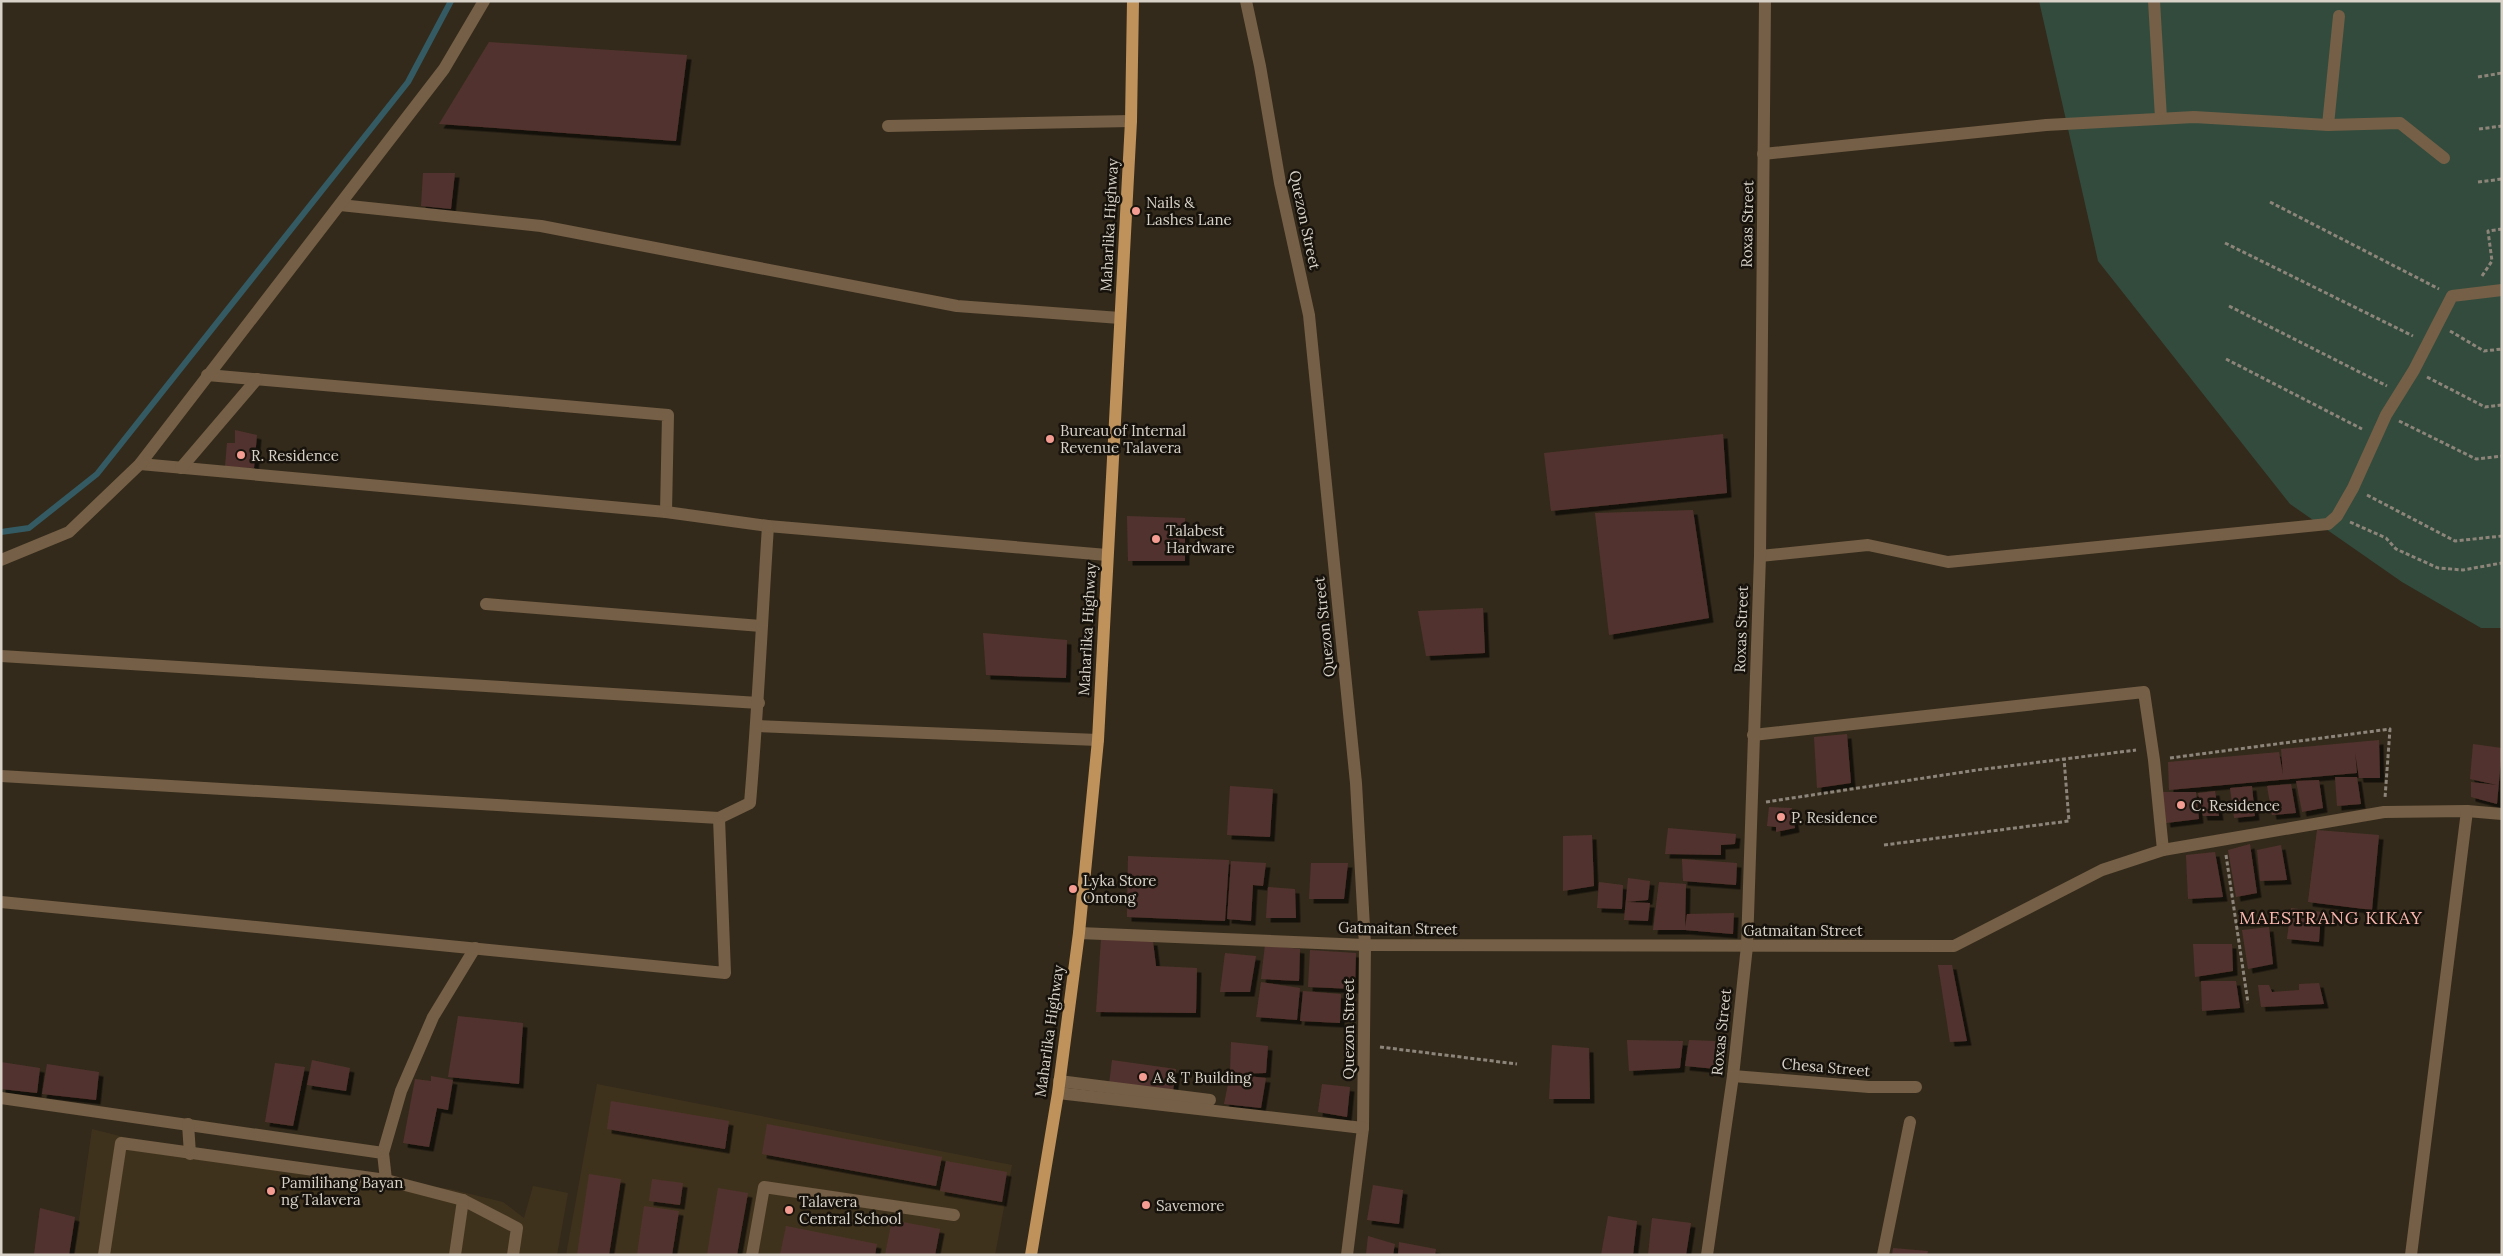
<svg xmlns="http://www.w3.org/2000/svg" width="2503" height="1256" font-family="Lora,serif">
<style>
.built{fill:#3f321d}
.green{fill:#324b3d}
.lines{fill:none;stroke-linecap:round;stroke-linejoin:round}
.stream{stroke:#345b63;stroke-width:6}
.building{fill:#51332d;filter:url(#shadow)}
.path{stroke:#8d857a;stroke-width:3;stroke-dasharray:4 2.5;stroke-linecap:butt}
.minor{stroke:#755f46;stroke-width:12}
.major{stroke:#bf925b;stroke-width:12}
.poi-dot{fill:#f59c92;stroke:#17130c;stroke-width:2}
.labels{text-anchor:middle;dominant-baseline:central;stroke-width:5;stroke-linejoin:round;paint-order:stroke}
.poi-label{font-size:15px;fill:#d8d2c9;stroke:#17130c;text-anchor:start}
.street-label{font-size:15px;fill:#d8d2c9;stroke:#17130c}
.quarter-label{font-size:18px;letter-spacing:1px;fill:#fbb7ae;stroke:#17130c}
</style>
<defs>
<filter id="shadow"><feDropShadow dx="4.5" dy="4.5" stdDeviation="0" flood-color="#0009"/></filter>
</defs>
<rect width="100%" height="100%" fill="#332a1b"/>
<!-- built -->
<g class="built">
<path d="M597,1084L1012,1165L995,1255H566Z"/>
<path d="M92,1129L191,1154L450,1189L503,1202L524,1218L533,1186L568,1193L557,1255H74Z"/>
</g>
<!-- green -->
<path class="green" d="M2039,1H2502V628H2481L2402,582L2290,504L2098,261Z"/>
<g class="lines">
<!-- stream -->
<path class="stream" d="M1,532L29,528L97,474L408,82L451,1"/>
</g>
<!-- building -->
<g class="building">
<path d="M489,42L687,55L676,141L439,124Z"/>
<path d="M423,173H455L451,209L421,206Z"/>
<path d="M235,430L257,435L254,468L225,467L227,443H235Z"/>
<path d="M1723,434L1727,493L1551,511L1544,453Z"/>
<path d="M1693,510L1709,618L1609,635L1595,513Z"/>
<path d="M1127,516L1185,518V561H1128Z"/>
<path d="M1483,608L1485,653L1426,656L1418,611Z"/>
<path d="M983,633L1067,640L1066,678L986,675Z"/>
<path d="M1847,734L1851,783L1817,788L1814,737Z"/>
<path d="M2379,740L2380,778H2359L2355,752L2357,773L2169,790L2168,762L2279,752L2283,775L2281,749Z"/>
<path d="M2473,744L2502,748L2497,804L2471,797V782L2497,785L2470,779Z"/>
<path d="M2335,777H2357L2361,804L2337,806Z"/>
<path d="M2319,780L2323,808L2302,812L2296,781Z"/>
<path d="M2291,784L2296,813L2272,815L2267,786Z"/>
<path d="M1230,786L1273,789L1270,837L1227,835Z"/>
<path d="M2252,786L2255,816L2234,818L2230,788Z"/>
<path d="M2215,791L2219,816H2203L2198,793Z"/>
<path d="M2162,792H2196L2199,819L2166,823Z"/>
<path d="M1769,807L1792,808L1795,828L1776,832V827L1767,826Z"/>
<path d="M1668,828L1736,834L1735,844L1721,845V855L1665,854Z"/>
<path d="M2317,830L2379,835L2372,910L2308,902Z"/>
<path d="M1592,835L1594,886L1563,891V836Z"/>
<path d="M2250,844L2257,893L2236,897L2228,850Z"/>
<path d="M2281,845L2287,880L2260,881L2257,850Z"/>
<path d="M2215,852L2223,897L2188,899L2186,855Z"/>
<path d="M1128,856L1229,860L1225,921L1127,917Z"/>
<path d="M1682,859L1737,863L1736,885L1683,881Z"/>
<path d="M1231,861L1266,863L1263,886L1253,885L1251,921L1227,919Z"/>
<path d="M1311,863H1348L1344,899H1309Z"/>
<path d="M1628,878L1650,881L1648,900L1626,902L1650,903L1648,921L1624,920Z"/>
<path d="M1599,882L1623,885L1622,909L1597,908Z"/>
<path d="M1659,882L1686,884L1685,928L1687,914L1734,913L1733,934L1685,930H1653Z"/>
<path d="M1268,887L1295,889L1296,918H1266Z"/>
<path d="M2291,908L2321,912L2319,942L2287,939Z"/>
<path d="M2269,927L2273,964L2248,969L2242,930Z"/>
<path d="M1101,939L1153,941L1156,966L1197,968L1196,1013L1096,1012Z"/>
<path d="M2193,944H2232L2233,971L2195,977Z"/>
<path d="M1265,945L1300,949L1299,981L1261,979Z"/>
<path d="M1310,950L1356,953L1355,989L1308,987Z"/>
<path d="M1225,953L1256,956L1250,992H1220Z"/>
<path d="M1938,965H1952L1967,1041L1950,1042Z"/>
<path d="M2201,981H2236L2240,1008L2202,1011Z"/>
<path d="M1261,982L1300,988L1297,1020L1256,1017Z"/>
<path d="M2319,983L2324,1004L2261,1007L2258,985H2269L2272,992L2299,990V984Z"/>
<path d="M1303,991L1341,994L1340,1023L1300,1021Z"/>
<path d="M458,1016L523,1023L519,1084L448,1077Z"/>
<path d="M1627,1040L1683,1041L1680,1068L1629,1071Z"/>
<path d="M1689,1040L1715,1041L1716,1069L1685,1066Z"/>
<path d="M1231,1042L1268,1046L1266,1073L1230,1074L1266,1078L1261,1108L1224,1104L1230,1074Z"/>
<path d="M1552,1045L1589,1048L1590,1099H1549Z"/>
<path d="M312,1060L350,1068L346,1091L307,1085Z"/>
<path d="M1112,1060L1176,1069L1173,1091L1109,1085Z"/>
<path d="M1,1062L40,1068L37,1093L1,1089Z"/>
<path d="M275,1063L305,1067L293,1126L265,1122Z"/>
<path d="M47,1064L99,1072L96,1100L42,1094Z"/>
<path d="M431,1076L453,1080L448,1110L437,1108L429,1147L403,1143L415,1079L431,1081Z"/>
<path d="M1322,1084L1350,1087L1347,1117L1318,1112Z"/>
<path d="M611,1101L729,1121L725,1149L607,1129Z"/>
<path d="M767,1124L942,1157L936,1186L762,1154Z"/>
<path d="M946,1161L1007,1172L1002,1202L940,1191Z"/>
<path d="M589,1174L621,1179L609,1255H577Z"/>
<path d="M652,1179L683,1183L680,1205L649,1201Z"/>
<path d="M1373,1185L1403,1190L1399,1224L1367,1220Z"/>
<path d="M718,1188L748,1193L737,1255H707Z"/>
<path d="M644,1206L679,1211L672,1255H637Z"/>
<path d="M40,1208L75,1217L69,1255H34Z"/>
<path d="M1608,1216L1637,1221L1633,1255H1601Z"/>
<path d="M1652,1218L1691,1223L1686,1255H1648Z"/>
<path d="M892,1220L940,1229L935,1255H885Z"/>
<path d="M786,1226L877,1244L875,1255H780Z"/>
<path d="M1368,1236L1395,1244L1393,1255H1366Z"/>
<path d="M1399,1242L1436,1249L1435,1255H1398Z"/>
<path d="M1893,1248L1928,1251L1927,1255H1892Z"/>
</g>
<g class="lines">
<!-- path -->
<g class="path">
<path d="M2478,77L2502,73"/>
<path d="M2479,129L2502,126"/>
<path d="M2478,182L2502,179"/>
<path d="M2270,202L2439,289"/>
<path d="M2225,243L2413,336"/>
<path d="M2482,276L2492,261L2488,231L2502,229"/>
<path d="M2229,306L2387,386"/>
<path d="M2450,331L2484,351L2502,349"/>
<path d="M2226,359L2362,429"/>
<path d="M2427,377L2485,407L2502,405"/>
<path d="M2399,421L2476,459L2502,456"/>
<path d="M2367,495L2455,541L2502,536"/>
<path d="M2350,522L2386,538L2396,549L2438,568L2463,570L2502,563"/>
<path d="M2170,758L2390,729L2385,798"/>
<path d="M1766,802L1977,770L2136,750"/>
<path d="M1884,845L2069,821L2064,759"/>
<path d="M2226,855L2248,1003"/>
<path d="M1380,1047L1517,1064"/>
</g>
<!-- minor -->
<g class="minor">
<path d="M1246,1L1260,66L1280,183L1309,315L1356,783L1365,945L1363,1128L1347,1255"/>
<path d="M2154,1L2161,118"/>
<path d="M2328,125L2339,16"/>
<path d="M888,126L1131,121"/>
<path d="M1763,154L2046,125L2194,117L2328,125L2400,123L2444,158"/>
<path d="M340,205L541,226L957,306L1120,318"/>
<path d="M207,375L668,415L666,512"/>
<path d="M140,464L666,512L768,526L1107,555"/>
<path d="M181,468L257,379"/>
<path d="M1760,556L1868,545L1948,562L2328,524L2337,516L2353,488L2386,415L2414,370L2452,296L2502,290"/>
<path d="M1,560L69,532L140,464L444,69L484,1"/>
<path d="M486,604L761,626"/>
<path d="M1,656L759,703"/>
<path d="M757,726L1098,740"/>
<path d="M1753,735L2144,692L2154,760L2163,850"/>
<path d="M1,776L719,818"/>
<path d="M1,902L725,973L719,818L750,803C758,711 762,618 768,526"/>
<path d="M1079,933L1365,945L1954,946L2102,870L2163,850L2384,812L2467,811L2502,814"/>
<path d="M1733,1076L1869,1087H1916"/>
<path d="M1059,1081L1210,1100"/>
<path d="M1058,1093L1363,1128"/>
<path d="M1,1098L383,1153L386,1180"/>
<path d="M188,1124L190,1154"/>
<path d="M383,1153L401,1091L433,1017L475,948"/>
<path d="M104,1255L121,1143L386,1180L463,1200L517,1228L513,1255"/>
<path d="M455,1255L463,1200"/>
<path d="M752,1255L764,1187L954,1215"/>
<path d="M1707,1255L1733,1076L1747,946L1760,556L1765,1"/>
<path d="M1883,1255L1910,1122"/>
<path d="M2411,1255L2467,811"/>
</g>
<!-- major -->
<path class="major" d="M1031,1255L1058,1093L1079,933L1098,740L1131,121L1133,1"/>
</g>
<!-- markers -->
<g class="poi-dot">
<circle cx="1136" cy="211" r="5"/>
<circle cx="1050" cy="439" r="5"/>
<circle cx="241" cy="455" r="5"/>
<circle cx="1156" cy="539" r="5"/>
<circle cx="2181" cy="805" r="5"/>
<circle cx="1781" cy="817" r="5"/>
<circle cx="1073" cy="889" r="5"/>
<circle cx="1143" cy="1077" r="5"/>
<circle cx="271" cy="1191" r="5"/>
<circle cx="1146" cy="1205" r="5"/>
<circle cx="789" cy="1210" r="5"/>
</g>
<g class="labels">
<!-- poi labels -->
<g class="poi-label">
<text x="1146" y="202">Nails &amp;<tspan x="1146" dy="17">Lashes Lane</tspan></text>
<text x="1060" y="430">Bureau of Internal<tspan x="1060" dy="17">Revenue Talavera</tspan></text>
<text x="251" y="455">R. Residence</text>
<text x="1166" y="530">Talabest<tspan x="1166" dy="17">Hardware</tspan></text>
<text x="2191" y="805">C. Residence</text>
<text x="1791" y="817">P. Residence</text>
<text x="1083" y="880">Lyka Store<tspan x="1083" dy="17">Ontong</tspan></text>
<text x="1153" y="1077">A &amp; T Building</text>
<text x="281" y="1182">Pamilihang Bayan<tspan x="281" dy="17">ng Talavera</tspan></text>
<text x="799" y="1201">Talavera<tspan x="799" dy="17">Central School</tspan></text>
<text x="1156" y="1205">Savemore</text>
</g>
<!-- street labels -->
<g class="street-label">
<text transform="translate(1305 220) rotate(78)">Quezon Street</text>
<text transform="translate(1747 224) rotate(-89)">Roxas Street</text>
<text transform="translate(1109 225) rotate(-87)">Maharlika Highway</text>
<text transform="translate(1324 627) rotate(-96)">Quezon Street</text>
<text transform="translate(1087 629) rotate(-87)">Maharlika Highway</text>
<text transform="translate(1741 629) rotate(-88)">Roxas Street</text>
<text transform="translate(1398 928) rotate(1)">Gatmaitan Street</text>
<text x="1803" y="930">Gatmaitan Street</text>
<text transform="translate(1348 1029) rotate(-90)">Quezon Street</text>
<text transform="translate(1049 1031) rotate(-82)">Maharlika Highway</text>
<text transform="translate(1721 1032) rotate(-84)">Roxas Street</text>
<text transform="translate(1826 1067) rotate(5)">Chesa Street</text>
</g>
<!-- quarter labels -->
<g class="quarter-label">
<text x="2331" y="917">MAESTRANG KIKAY</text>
</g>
</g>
<!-- border -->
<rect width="2503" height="1256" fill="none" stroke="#d8d2c9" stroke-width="5"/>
</svg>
